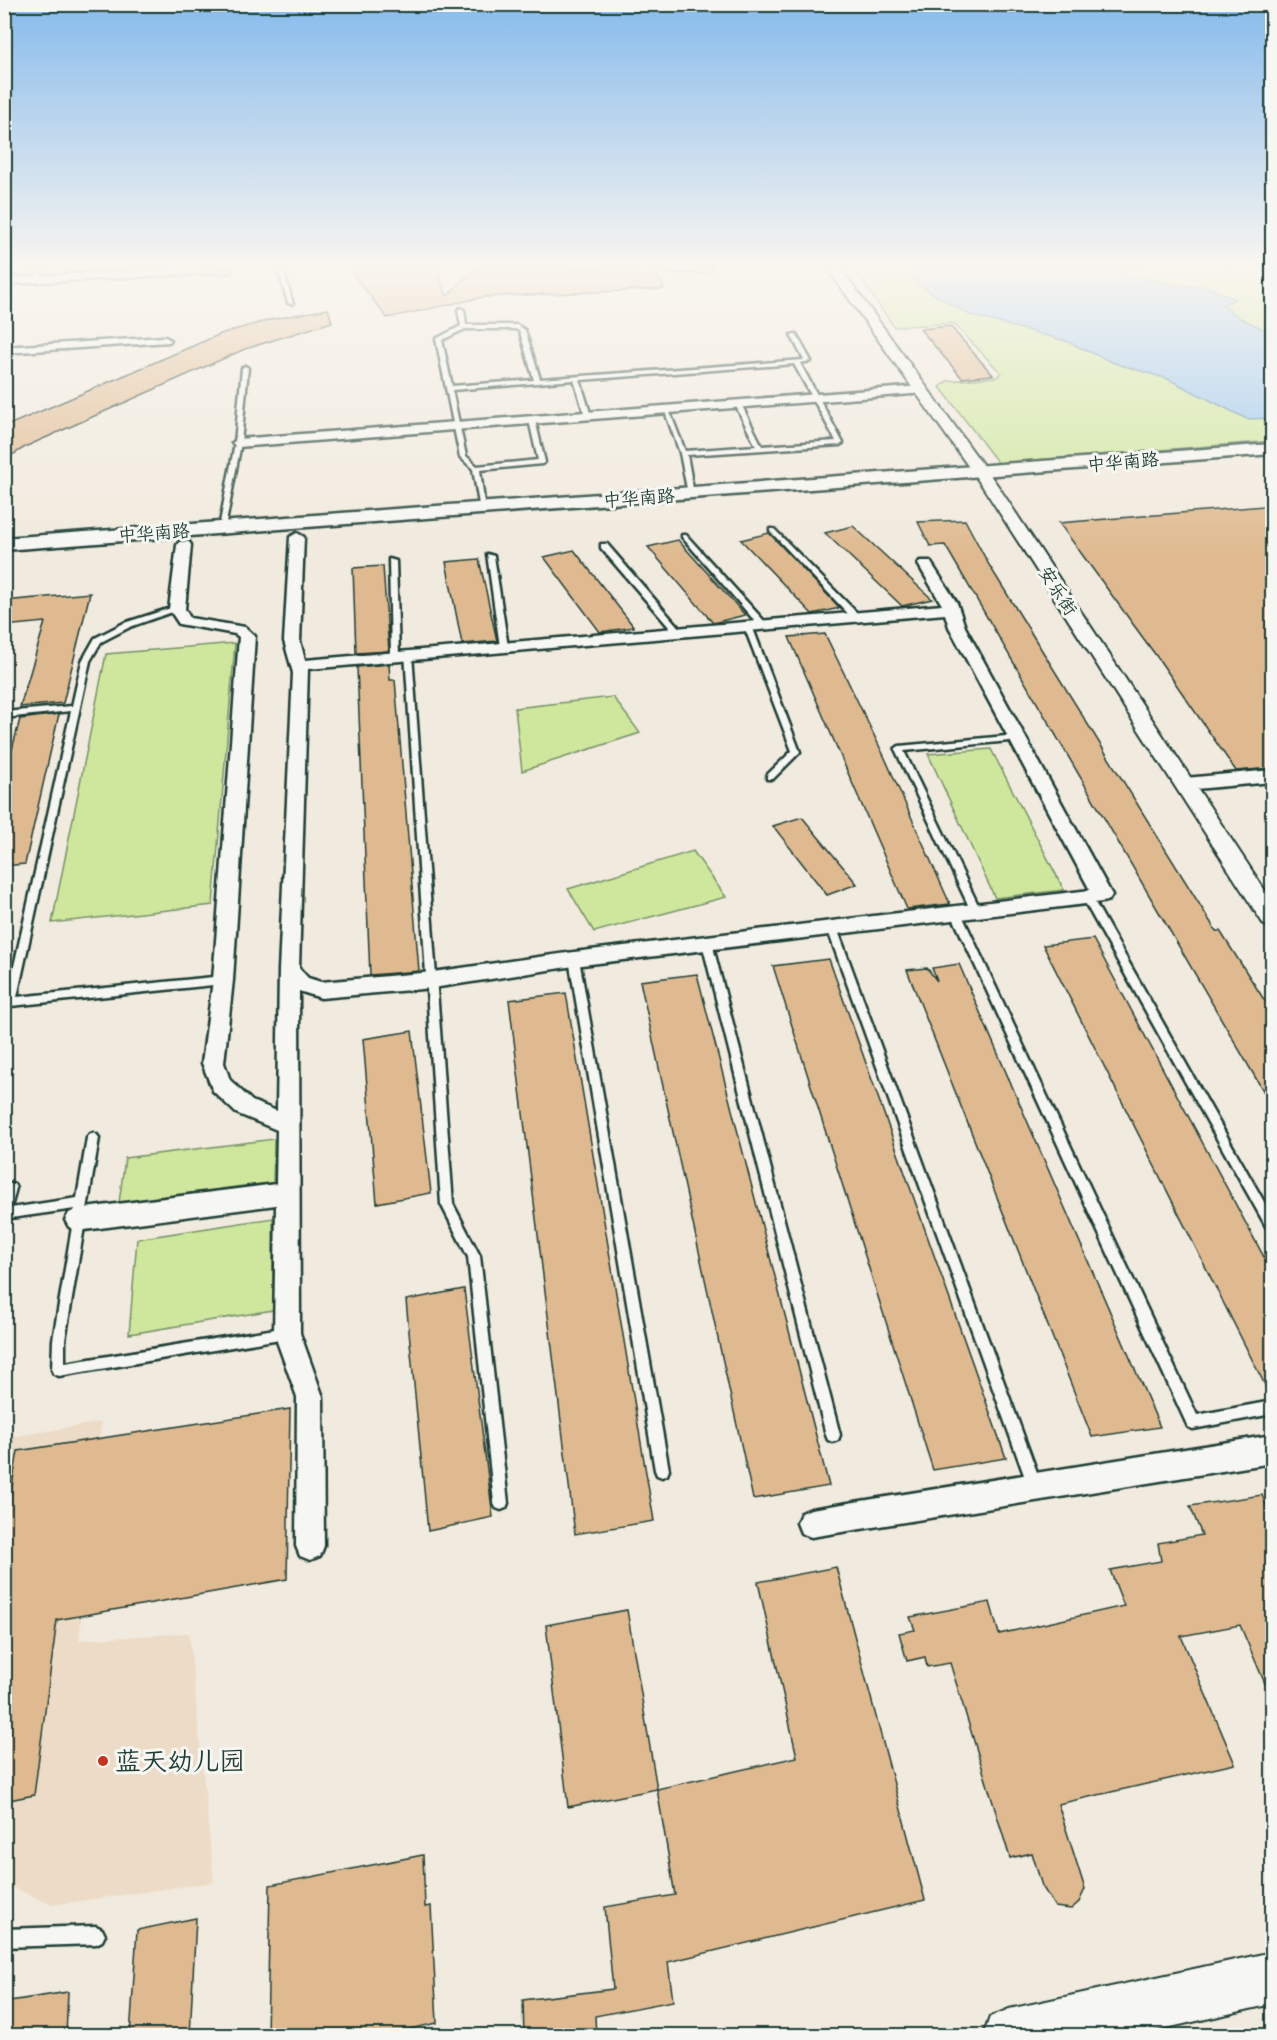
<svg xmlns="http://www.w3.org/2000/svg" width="1277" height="2040" font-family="Caveat,'LXGW WenKai TC',sans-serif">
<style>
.built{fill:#ecdcc7}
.green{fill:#cee79d;stroke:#769268;stroke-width:1.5}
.water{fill:#96c6f1;stroke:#668fa5;stroke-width:1.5}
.building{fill:#dfba90;stroke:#1f3d34;stroke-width:1.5}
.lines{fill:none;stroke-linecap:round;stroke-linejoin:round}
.service-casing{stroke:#1f3d34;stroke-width:5}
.minor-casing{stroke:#1f3d34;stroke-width:5}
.tertiary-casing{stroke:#1f3d34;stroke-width:4}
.secondary-casing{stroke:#1f3d34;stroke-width:5}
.primary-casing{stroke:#1f3d34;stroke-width:4}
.service{fill:#f6f6f2;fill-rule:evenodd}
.minor{fill:#f6f6f2;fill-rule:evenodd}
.tertiary{fill:#f6f6f2;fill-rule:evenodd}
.secondary{fill:#f6f6f2;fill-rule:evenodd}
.primary{fill:#f6f6f2;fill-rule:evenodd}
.poi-dot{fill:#c8321e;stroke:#f6f6f2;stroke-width:2}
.labels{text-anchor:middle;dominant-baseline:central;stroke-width:6;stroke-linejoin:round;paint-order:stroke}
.far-street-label{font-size:18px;fill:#1f3d34;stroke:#f6f6f2}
.near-poi-label{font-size:26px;fill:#1f3d34;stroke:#f6f6f2;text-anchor:start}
</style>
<rect width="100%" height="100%" fill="#f1eade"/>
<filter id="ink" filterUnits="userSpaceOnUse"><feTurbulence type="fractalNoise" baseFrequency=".0167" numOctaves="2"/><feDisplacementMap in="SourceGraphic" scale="12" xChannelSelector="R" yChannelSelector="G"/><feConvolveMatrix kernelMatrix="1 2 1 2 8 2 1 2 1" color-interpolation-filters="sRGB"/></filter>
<g filter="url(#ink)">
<!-- built -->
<path class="built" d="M101,1422L79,1640L189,1633L214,1882L52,1905L5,1884V1438Z"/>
<!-- green -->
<g class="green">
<path d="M854,269H1272V441L998,463L940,387L947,381L997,377L1001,373L953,323L894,327Z"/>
<path d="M235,643L213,905L52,923L106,654Z"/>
<path d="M613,697L640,733L522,771L515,708Z"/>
<path d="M991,749L1064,890L995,898L928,754Z"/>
<path d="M693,851L726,897L594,932L568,889Z"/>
<path d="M274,1139L273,1183L119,1203L125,1158Z"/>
<path d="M273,1218V1310L129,1334L137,1239Z"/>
</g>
<!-- water -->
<path class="water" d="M909,269H1096L1181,286L1209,287L1235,299L1222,305L1240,318L1272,333V418L1247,419L1168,379L1114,363L1066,341L970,315L930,292L913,279Z"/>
<!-- building -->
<g class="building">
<path d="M349,269H437L447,296L475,269H655L664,289L484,297L387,318Z"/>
<path d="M328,309L332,322L245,349L27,446L4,460V427L223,333L273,319Z"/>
<path d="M950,326L986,367L993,375L962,378L920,329Z"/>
<path d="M1264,506L1272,515V768L1236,771L1160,661L1059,523Z"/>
<path d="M965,520L989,565L1216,931H1220L1272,1012V1106L945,545L930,546L918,522Z"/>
<path d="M853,526L932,599L902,606L825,533Z"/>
<path d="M769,533L840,608L812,614L741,540Z"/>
<path d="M678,540L745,615L713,623L648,547Z"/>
<path d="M574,550L634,627L600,632L544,557Z"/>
<path d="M479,559L497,641L462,644L446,562Z"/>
<path d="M383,566L389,651L356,653L353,568Z"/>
<path d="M90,593L63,703L20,707L45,622L4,626V601Z"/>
<path d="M825,634L885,758L950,904L907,909L789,637Z"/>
<path d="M389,664L390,680H395L419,971L370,975L357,667Z"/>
<path d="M59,714L25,864L4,866V780L20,719Z"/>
<path d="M802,817L857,884L827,895L773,826Z"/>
<path d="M1093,939L1272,1272V1399L1043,945Z"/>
<path d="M829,959L1006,1458L933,1470L773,966Z"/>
<path d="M959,964L1160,1427L1092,1437L907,970L927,968L937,981L932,968Z"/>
<path d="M697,974L829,1486L753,1499L640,981Z"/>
<path d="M566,993L654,1521L575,1534L509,1000Z"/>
<path d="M412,1031L431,1193L377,1203L363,1039Z"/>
<path d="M464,1289L493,1517L428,1531L406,1300Z"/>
<path d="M290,1409L287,1579L57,1620L34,1795L4,1801V1534L18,1451Z"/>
<path d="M1262,1495L1272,1519V1700L1240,1625L1181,1636L1235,1764L1058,1804L1085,1889L1079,1902L1071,1909L1055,1907L1042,1886L1032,1853L1010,1858L950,1663L927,1667L925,1657L907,1661L899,1633L915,1630L910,1617L990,1602L999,1634L1124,1606L1110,1570L1161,1561L1158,1543L1202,1535L1190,1506Z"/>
<path d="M836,1567L925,1900L668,1962L673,2001L595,2016L596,2036H524L523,2000L613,1989L605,1907L675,1895L657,1789L797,1757L758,1582Z"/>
<path d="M627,1610L657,1789L568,1807L546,1625Z"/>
<path d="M423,1855L425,1907L431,1906L437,2023L378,2036H267L270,1885Z"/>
<path d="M196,1918L190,2036H130L137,1930Z"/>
<path d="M68,1992L66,2036H4V2002Z"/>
</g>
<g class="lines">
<defs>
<g id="service">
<path d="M37,269H42L41,275L38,277L35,275Z"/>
<path d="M113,269H119V270L116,272Z"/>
<path d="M278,269H283L293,304L288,303Z"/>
<path d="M461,308L464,310L466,325H517L525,330L540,379L804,360L791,335L796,334L811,361L800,363L843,443L840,445L687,455L694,494L691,496L688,494L680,453L664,409L669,410L685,451L756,446L735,404L738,402L741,404L762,446L836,441L794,364L580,380L591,416L588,418L585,416L574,380L452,390L466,456L477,466L538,460L529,420L532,418L535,420L545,462L542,464L480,470L485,509L480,510L473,469L460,457L436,339L461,326L458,310ZM465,329H516L520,332L534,380L452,386L442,340Z"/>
<path d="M245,366L248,368L241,443L225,528L222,530L219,528L235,443L242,368Z"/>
<path d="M770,529H774L859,615V619H853L770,531Z"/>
<path d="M682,535H686L766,623V627H760L682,537Z"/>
<path d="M601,544H607L681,630V634H675L601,548Z"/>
<path d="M487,554L494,556L508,647L504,649L500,647Z"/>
<path d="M389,559L396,561L399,656L395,658L391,656Z"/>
<path d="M174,607L181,609L130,627L101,642L90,661L17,997L223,976L228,980L223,984L11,1006L7,1005L6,1002L71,711L4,718V712L72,706L82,661L95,638L124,623Z"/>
<path d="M745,624L752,626L800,752L773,779H767V775L792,751L744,626Z"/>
<path d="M405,653H411L412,655L453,1204L480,1256L508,1503L506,1508L501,1510L496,1508L494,1503L468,1257L441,1204Z"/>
<path d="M1017,735L1020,736V740L904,751L981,911L976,914L971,911L895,749L899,746Z"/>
<path d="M1088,896L1093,899L1272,1216V1231L1268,1230L1083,899Z"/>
<path d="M956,909L961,913L1197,1415L1272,1401V1414L1193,1429L1188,1427L951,913Z"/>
<path d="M832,924L837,928L1042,1486L1040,1491L1035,1493L1030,1491L1028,1486L827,928Z"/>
<path d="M707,939L712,943L840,1435L838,1440L833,1442L828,1440L826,1435L702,943Z"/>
<path d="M574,955L579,959L669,1470L667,1475L662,1477L657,1475L655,1470L569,959Z"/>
<path d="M93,1133L97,1135L99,1138L65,1340V1363L287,1327L292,1329L293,1333L292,1337L59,1376L54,1374L52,1370L53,1340L75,1209L4,1219V1184H14L16,1188L11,1208L77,1198L87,1138L89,1135Z"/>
<path d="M96,1926L102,1929L105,1935L102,1941L96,1944L4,1947V1929Z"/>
</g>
<g id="minor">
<path d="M165,269H233L228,272L4,284V278Z"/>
<path d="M663,269H711L706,272H668Z"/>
<path d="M165,337L171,340L169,342L4,353V347Z"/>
<path d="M921,386L925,387V393L238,447L232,443L238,439Z"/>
<path d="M297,533L304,537L300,641L305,660L942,605L918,564L920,561H930L957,603L965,627L1112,895L1109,900L1102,902L574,966L433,988L321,998L299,991L300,1333L323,1397L324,1546L320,1556L310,1560L300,1556L296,1546L297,1397L274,1333L276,1205L77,1231L69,1227L65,1220L69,1213L77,1209L276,1184L277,1130L236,1113L213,1091L202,1063L213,980L239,637L235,634L179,624L169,609L177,545L179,542H189L191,545L185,609L190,618L245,627L255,636L233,980L224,1063L230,1080L252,1101L277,1111L279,970L293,673L284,641L290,537ZM945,614L949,627L1090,890L574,952L433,972L321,982L308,978L299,968L308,669Z"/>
<path d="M1272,770V782L1185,790L1176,784L1185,778Z"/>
<path d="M1272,1435V1463L811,1537L801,1533L797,1523L801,1513L811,1509Z"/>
</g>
<path id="tertiary" d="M828,269H841L998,486L1272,901V927L1264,925L983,487Z"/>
<path id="secondary" d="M1272,444V454L4,550V538Z"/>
<path id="primary" d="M1272,1952V2004L1131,2036H983L990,2017L1009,2009Z"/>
</defs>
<!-- service casing -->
<use href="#service" class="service-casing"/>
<!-- minor casing -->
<use href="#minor" class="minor-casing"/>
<!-- tertiary casing -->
<use href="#tertiary" class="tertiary-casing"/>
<!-- secondary casing -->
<use href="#secondary" class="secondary-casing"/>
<!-- primary casing -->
<use href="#primary" class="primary-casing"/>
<!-- service -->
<use href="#service" class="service"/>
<!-- minor -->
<use href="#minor" class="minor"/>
<!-- tertiary -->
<use href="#tertiary" class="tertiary"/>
<!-- secondary -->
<use href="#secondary" class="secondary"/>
<!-- primary -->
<use href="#primary" class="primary"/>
</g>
</g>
<!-- sky -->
<linearGradient id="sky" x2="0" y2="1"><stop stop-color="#87bbec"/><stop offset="0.48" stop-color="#f9f6f0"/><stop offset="1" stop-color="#f9f6f0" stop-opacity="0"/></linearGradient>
<rect width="1277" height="555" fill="url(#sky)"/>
<!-- markers -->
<circle class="poi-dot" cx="103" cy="1761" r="6"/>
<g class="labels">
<!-- far-street labels -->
<g class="far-street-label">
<text transform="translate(1123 462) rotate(-5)">中华南路</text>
<text transform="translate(639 498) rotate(-4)">中华南路</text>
<text transform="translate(154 533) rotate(-4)">中华南路</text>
<text transform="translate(1058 591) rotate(57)">安乐街</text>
</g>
<!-- near-poi labels -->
<g class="near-poi-label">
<text x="115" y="1761">蓝天幼儿园</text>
</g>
</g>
<!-- margin -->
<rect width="1277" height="2040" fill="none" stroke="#f6f6f2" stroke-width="24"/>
<rect x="12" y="12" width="1253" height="2016" fill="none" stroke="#1f3d34" stroke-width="2" filter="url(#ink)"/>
</svg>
